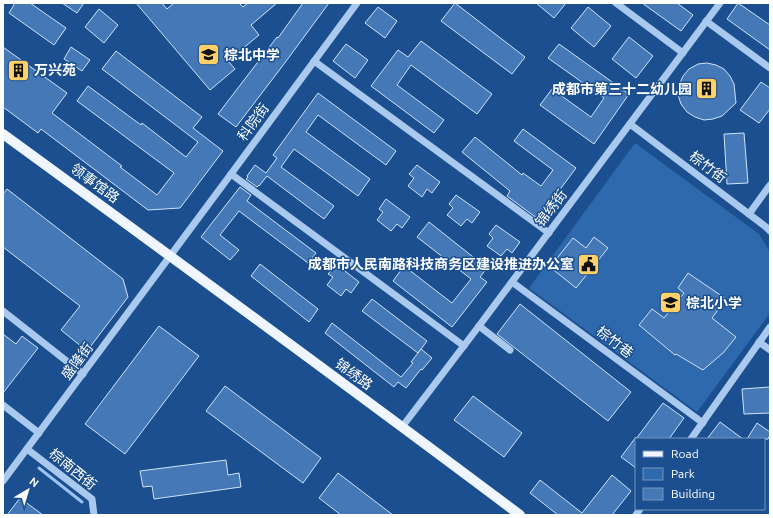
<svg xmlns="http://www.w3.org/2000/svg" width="773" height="518" font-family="Ubuntu,'Noto Sans SC',sans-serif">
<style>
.green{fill:#2e69ad}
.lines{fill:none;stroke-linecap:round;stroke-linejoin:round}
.stream{stroke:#9cc4f0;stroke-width:3}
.building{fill:#4478b7;stroke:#cfe3fa}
.minor{stroke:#a9c9ee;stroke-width:7}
.major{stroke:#f0f6ff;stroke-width:10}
.labels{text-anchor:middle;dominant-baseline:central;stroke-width:3;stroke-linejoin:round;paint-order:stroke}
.poi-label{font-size:14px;font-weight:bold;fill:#fff;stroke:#1b4f8f;text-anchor:start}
.street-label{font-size:14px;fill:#fff;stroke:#1b4f8f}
</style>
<rect width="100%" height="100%" fill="#1b4f8f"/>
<!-- green -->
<path class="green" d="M635,143L759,234L770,252V313L697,412L529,288Z"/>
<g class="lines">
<!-- stream -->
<path class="stream" d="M39,468L82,502"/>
</g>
<!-- building -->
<g class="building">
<path d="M15,3H30L66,28L54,45L9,13Z"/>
<path d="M62,3H84L77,13Z"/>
<path d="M136,3H162L167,9L174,3H239L243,7L248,3H277L251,25L259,35L228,61L235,69L210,90Z"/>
<path d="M303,3H329L284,64L236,127L218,114L277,37L278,38Z"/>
<path d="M455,3L525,57L512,74L441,21Z"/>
<path d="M536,3H566L554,18Z"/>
<path d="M642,3H677L693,15L681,31Z"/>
<path d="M738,3L770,25V50L727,19Z"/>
<path d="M378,7L397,21L385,38L365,23Z"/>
<path d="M588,7L611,26L594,47L571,28Z"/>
<path d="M99,9L118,25L104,43L85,27Z"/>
<path d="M629,37L653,56L636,78L612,59Z"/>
<path d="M421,41L492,94L477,114L411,65L397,85L444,120L434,133L371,86L398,50L408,57Z"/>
<path d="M346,44L368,60L355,78L333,61Z"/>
<path d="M559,44L629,94L594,144L540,105L552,89L591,117L604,98L548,58Z"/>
<path d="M3,47L67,93L52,113L122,166L120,167L157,195L174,173L77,101L88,86L141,125L142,123L186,157L198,142L102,69L116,51L202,117L193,128L223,151L180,208L148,210L41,129L38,133L3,107Z"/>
<path d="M71,47L90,60L82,71L64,59Z"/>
<path d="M707,63L716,65L724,69L730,76L734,84L736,103L722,116L713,119L704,120L695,117L687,112L681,104L678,95L679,85L683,76L689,69L698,64Z"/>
<path d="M761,82L770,88V109L759,123L740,110Z"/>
<path d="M318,93L396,151L386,165L318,115L306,132L370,179L358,196L294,149L281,167L334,206L324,219L267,176L259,186V185L257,187L246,179L248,177L247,176L255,165L266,173L277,158L273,155Z"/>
<path d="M523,129L576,168L538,219L507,196L510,191L462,152L475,137L522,175L523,173L541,186L553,170L514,141Z"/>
<path d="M744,133L748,183L727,184L724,134Z"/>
<path d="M417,165L440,182L432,193L427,189L422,197L408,186L414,178L409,174Z"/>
<path d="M240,187L251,195L247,201L316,253L308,263L239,211L220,235L239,250L230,260L201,237Z"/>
<path d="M7,189L123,279L128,297L87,351L61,330L80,306L3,247V194Z"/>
<path d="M456,195L480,212L472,223L467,219L461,226L447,215L453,208L449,204Z"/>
<path d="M386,199L410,217L402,228L397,224L391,231L377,220L383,212L379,209Z"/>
<path d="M429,222L487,268L480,277L487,282L452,327L393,281L404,266L452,303L471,279L417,237Z"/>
<path d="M496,225L520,242L512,253L507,249L501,256L487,246L493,238L489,234Z"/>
<path d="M594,237L608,248L576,288L550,267L573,238L586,248Z"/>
<path d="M260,264L318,309L309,322L251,276Z"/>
<path d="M336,264L359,282L351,293L346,289L341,296L327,285L333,277L328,274Z"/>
<path d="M688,273L726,299L712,318L736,337L723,353L703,370L676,354L675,355L639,325L652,309L664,318L684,293L678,288Z"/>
<path d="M372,299L427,341L418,353L362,311Z"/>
<path d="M520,304L631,392L608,421L497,334Z"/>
<path d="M332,323L401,377L413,363L411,362L421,349L432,358L422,370L421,369L406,388L398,382L394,387L325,333Z"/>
<path d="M159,326L199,356L125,454L85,424Z"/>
<path d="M3,334L16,344L22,336L38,348L3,393Z"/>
<path d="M225,386L321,458L303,483L206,411Z"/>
<path d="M770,387V413L744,414L742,389Z"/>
<path d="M473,396L522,433L504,457L454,420Z"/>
<path d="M663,403L684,418L669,439H636Z"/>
<path d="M720,422L743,439H707Z"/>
<path d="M757,423L770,432V435L768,439H747Z"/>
<path d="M636,437V468L621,457Z"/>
<path d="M226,460L228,475L239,473L241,487L154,499L152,486L143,487L140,471Z"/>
<path d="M338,473L393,515H341L319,498Z"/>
<path d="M612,475L631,491L612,515H558L530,493L540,480L582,513Z"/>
<path d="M20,498L43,515H7Z"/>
</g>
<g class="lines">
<!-- minor -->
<g class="minor">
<path d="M616,3L683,53"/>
<path d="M706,21L770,68"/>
<path d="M314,61L549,233"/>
<path d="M630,124L766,227L770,231"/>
<path d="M231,174L464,346"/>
<path d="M749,214L770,185"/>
<path d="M512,282L703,423"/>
<path d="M3,311L83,374"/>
<path d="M479,326L510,350"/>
<path d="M759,342L770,350"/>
<path d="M3,405L39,433"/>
<path d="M402,427L479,326L720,3"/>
<path d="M691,439L770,327"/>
<path d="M27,449L92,499L94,515"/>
<path d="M3,481L231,174L357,3"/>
<path d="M636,515L640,509"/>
</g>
<!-- major -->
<path class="major" d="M3,134C176,260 348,386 520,515"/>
</g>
<!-- icons -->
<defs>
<symbol id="school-square" viewBox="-11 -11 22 22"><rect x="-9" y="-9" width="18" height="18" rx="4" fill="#ffd166" stroke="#1b4f8f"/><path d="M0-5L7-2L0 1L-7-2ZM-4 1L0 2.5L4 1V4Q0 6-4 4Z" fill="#111"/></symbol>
<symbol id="building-square" viewBox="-11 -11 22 22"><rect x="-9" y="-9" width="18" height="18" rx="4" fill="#ffd166" stroke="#1b4f8f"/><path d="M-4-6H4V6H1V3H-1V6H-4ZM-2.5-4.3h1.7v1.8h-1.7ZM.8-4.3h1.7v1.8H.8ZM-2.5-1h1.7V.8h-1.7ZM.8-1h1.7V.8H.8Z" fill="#111"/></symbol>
<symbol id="civic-square" viewBox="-11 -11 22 22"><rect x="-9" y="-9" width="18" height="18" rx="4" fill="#ffd166" stroke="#1b4f8f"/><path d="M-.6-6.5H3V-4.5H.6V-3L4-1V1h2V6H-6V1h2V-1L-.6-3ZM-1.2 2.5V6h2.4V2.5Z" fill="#111"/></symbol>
</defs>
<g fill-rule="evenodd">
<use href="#school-square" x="196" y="42" width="25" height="25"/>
<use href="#building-square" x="6" y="58" width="25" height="25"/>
<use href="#building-square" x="694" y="76" width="25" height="25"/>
<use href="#civic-square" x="576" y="252" width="25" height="25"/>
<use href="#school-square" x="658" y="290" width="25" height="25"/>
</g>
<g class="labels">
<!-- poi labels -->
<g class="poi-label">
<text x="224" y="55">棕北中学</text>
<text x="34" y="70">万兴苑</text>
<text x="692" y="89" text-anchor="end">成都市第三十二幼儿园</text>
<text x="574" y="264" text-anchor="end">成都市人民南路科技商务区建设推进办公室</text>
<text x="686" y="303">棕北小学</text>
</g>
<!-- street labels -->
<g class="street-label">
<text transform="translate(253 122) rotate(-54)">科院街</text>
<text transform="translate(708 167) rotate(37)">棕竹街</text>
<text transform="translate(95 183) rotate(36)">领事馆路</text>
<text transform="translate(551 208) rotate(-53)">锦绣街</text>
<text transform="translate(615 342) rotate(37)">棕竹巷</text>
<text transform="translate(77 361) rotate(-53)">盛隆街</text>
<text transform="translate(354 374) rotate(36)">锦绣路</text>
<text transform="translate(73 469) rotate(39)">棕南西街</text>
</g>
</g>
<!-- border -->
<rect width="773" height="518" fill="none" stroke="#ffffff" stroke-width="8"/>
<!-- legend -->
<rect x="635" y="438" width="130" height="72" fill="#1b4f8f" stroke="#7695bc"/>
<rect x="643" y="451" width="20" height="6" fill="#f0f6ff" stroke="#7695bc"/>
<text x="671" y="458" font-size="12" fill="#ffffff">Road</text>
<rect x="643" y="468" width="20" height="12" fill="#2e69ad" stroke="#7695bc"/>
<text x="671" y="478" font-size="12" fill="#ffffff">Park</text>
<rect x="643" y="488" width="20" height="12" fill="#4478b7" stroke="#7695bc"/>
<text x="671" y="498" font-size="12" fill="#ffffff">Building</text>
<!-- north arrow -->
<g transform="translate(28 490) rotate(38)" stroke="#1b4f8f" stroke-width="3" paint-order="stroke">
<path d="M0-3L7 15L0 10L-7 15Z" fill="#ffffff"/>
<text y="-6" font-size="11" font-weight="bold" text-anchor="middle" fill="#ffffff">N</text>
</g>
</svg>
